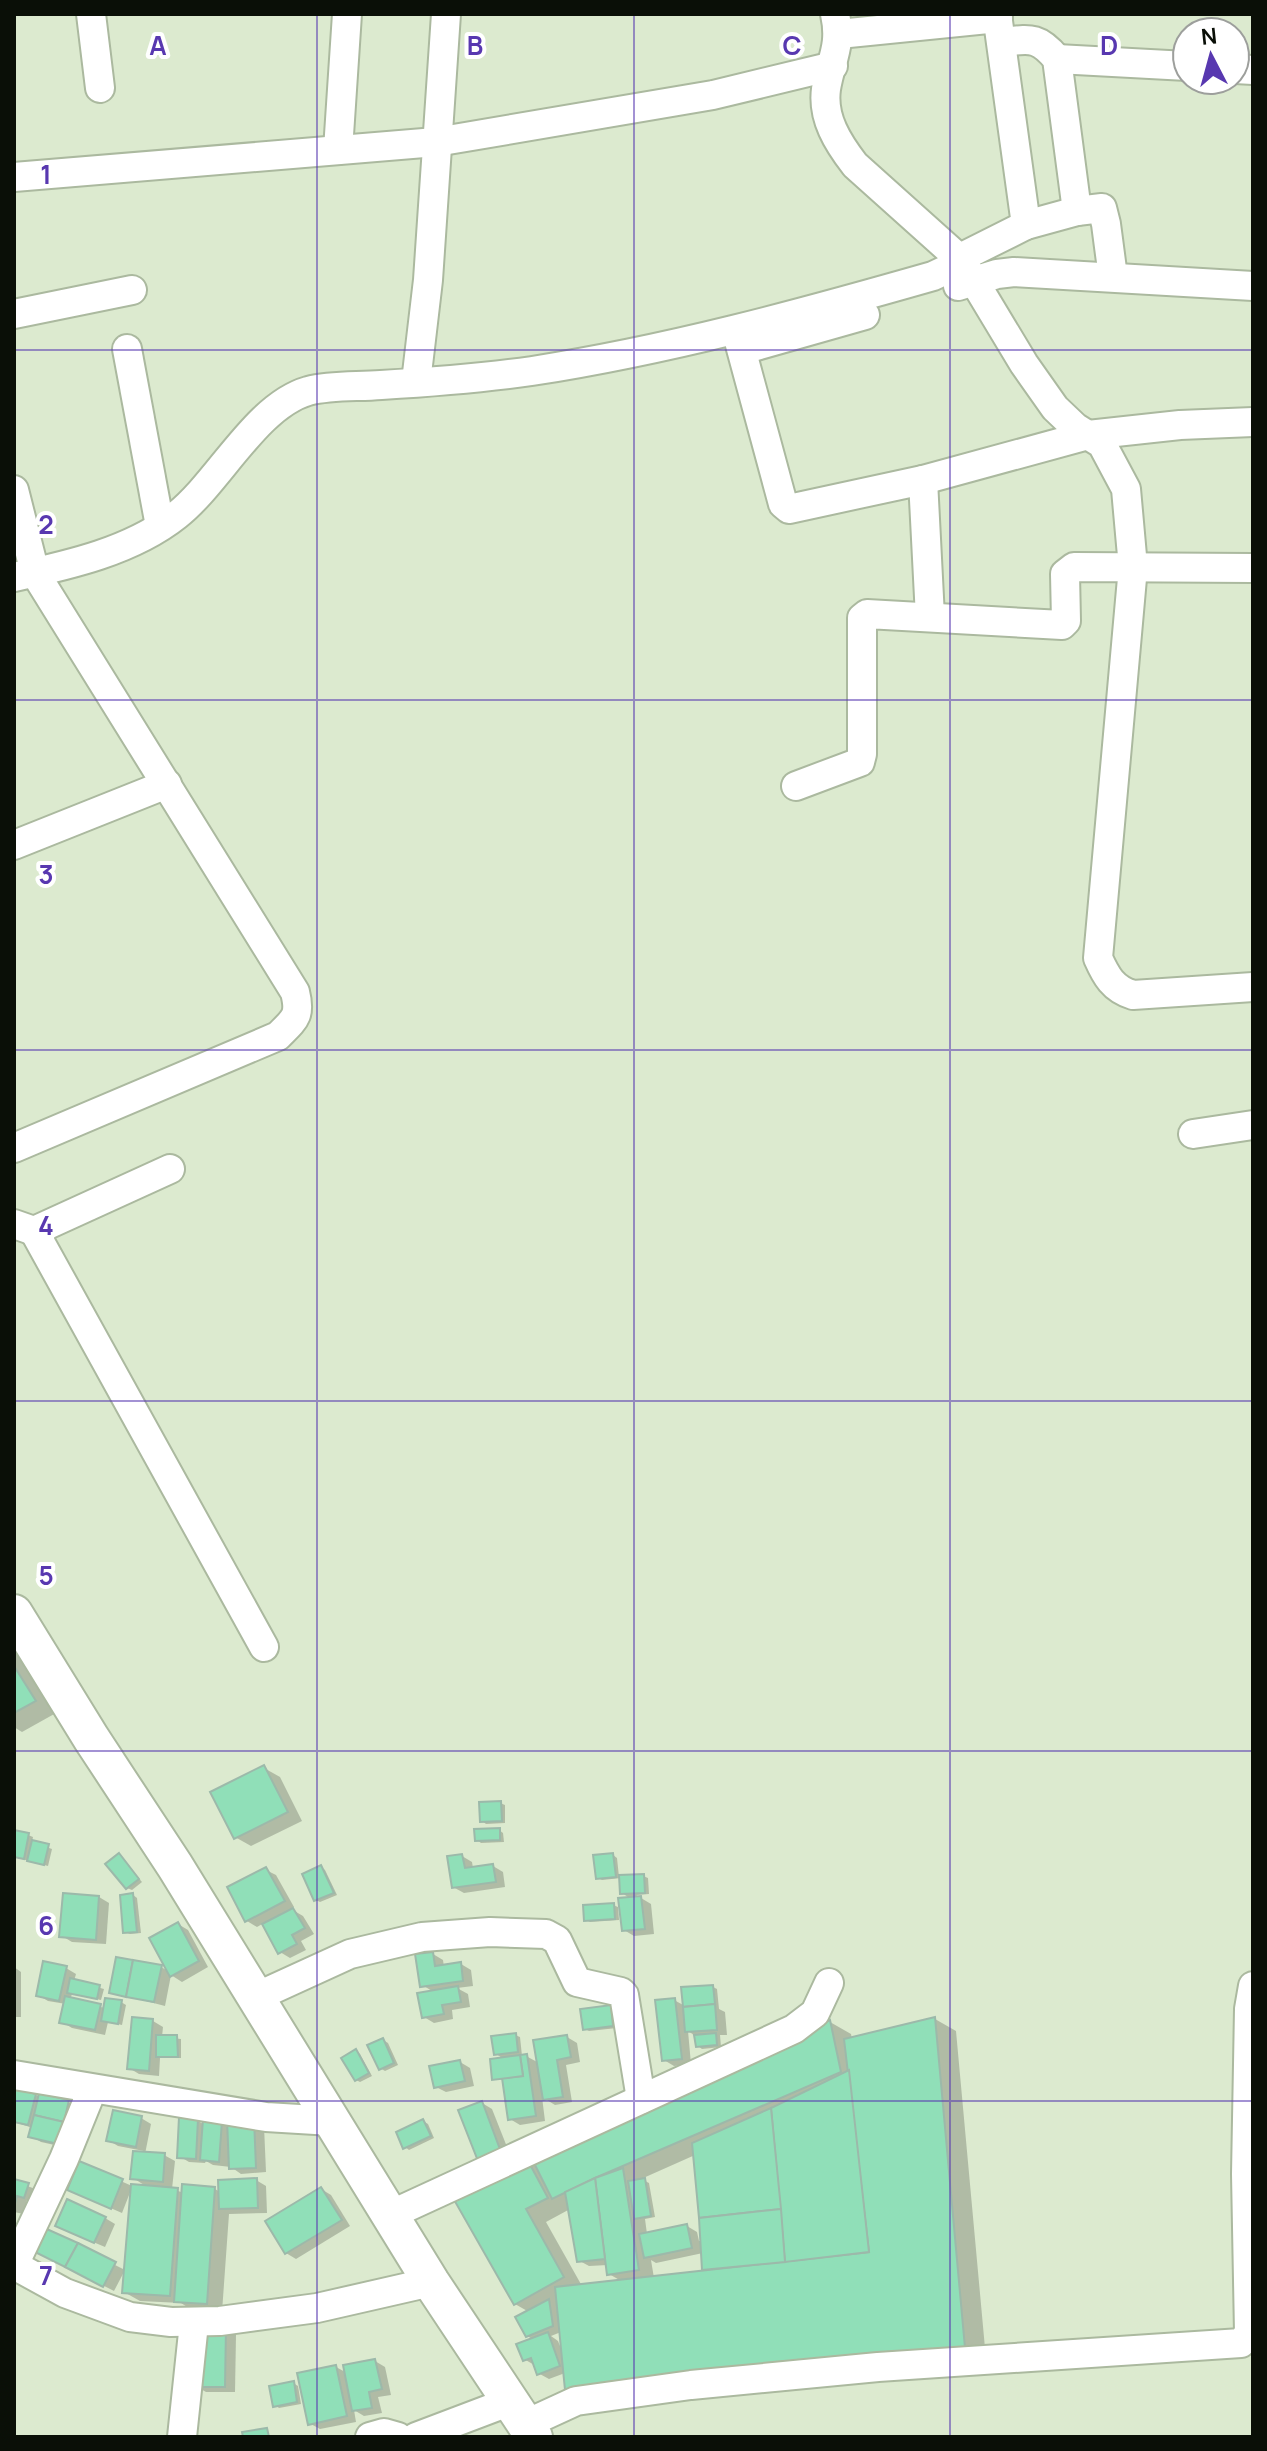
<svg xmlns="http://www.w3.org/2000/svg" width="1267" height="2451" font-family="Manrope,sans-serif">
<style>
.shadow{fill:#0003;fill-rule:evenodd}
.building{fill:#90dfb8;stroke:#9cb9aa;stroke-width:2}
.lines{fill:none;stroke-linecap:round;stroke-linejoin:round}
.minor-casing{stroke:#abb99f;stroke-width:32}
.major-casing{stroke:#abb99f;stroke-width:40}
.minor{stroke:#fff;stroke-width:28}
.major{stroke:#fff;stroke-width:36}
.grid{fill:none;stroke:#5838b0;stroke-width:2;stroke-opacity:0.55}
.grid-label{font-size:26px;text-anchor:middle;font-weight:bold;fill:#5838b0;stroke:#fff;stroke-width:8;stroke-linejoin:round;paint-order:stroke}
</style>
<rect width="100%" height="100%" fill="#dceacf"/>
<!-- shadow -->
<g class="shadow">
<path d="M14,1647L56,1713L22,1732L14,1727Z"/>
<path d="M264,1768L280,1777L302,1821L251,1846L235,1837Z"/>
<path d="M500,1803L505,1805V1823L486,1824L482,1821Z"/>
<path d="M499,1830L503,1833L504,1842L481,1843L477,1840Z"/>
<path d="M14,1832L28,1835L33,1837L32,1842L52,1849L48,1866L14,1857Z"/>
<path d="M613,1855L617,1858L619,1877L643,1876L648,1878L649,1894L636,1895L651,1904L654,1934L634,1936L624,1930L631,1899L622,1893L621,1878L602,1880L598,1878Z"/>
<path d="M119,1856L142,1882L132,1890L127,1888Z"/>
<path d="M462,1856L472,1862L473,1868L493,1866L503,1872L505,1887L464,1893L453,1887Z"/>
<path d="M321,1867L325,1870L337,1895L320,1902L316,1900Z"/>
<path d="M266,1870L276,1875L294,1907L291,1909L303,1916L314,1934L301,1941L306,1950L290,1958L280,1952L264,1923L257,1927L247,1921Z"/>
<path d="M133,1895L137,1898L141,1933L130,1934L125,1932Z"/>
<path d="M99,1897L109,1903L106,1944L72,1942L62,1936Z"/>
<path d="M613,1905L618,1907L619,1920L590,1922L586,1920Z"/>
<path d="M178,1924L188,1930L208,1967L182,1982L171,1975L165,2006L111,1992L161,1967L170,1972Z"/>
<path d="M433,1954L443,1960L444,1967L461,1964L471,1970L473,1986L457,1988L468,1994L470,2007L452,2010L453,2019L434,2023L424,2017L434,1992L422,1985Z"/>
<path d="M14,1967L21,1972V2017H14Z"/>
<path d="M66,1968L76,1974L74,1981L104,1989L101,2000L72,1994L70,2000L105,2008L121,2002L126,2005L122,2025L108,2022L105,2035L72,2028L62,2022L66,2004L48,2001L38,1995Z"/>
<path d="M713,1987L717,1989L719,2009L725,2012L727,2035H720L721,2047L702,2049L698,2046L697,2037L688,2031L691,2064L674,2066L664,2060L674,2000L685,2006Z"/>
<path d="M610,2007L615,2010L617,2028L589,2031L585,2029Z"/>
<path d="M935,2019L956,2031L986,2359L565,2373L549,2379L538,2373L536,2366L524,2359L534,2340L527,2336L529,2312L515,2304L526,2159L538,2166L830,2022L851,2034L852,2039ZM695,2155L702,2241H699L697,2232L687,2226L647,2234L645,2219L655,2217L649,2183L641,2179ZM570,2209L578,2260L589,2266L608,2265L609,2274L623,2282L582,2286L546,2222ZM703,2253L704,2269L709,2272L654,2278L651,2260L656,2263ZM561,2332L562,2351L558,2341L551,2336Z"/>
<path d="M153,2021L163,2027L162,2037L181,2039V2058H160L159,2076L139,2074L129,2068Z"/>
<path d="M515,2035L520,2037L522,2056H526L539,2063L567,2037L577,2043L580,2062L566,2065L572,2102L555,2105L542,2097L545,2121L520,2125L510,2119L504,2080L494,2078L504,2059L496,2054Z"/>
<path d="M383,2040L388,2043L398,2065L385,2071L380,2068Z"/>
<path d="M356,2051L360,2054L372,2076L360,2082L356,2080Z"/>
<path d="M460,2062L470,2068L474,2086L446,2092L436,2087Z"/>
<path d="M35,2095L68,2102L78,2108L68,2148L41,2142L31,2136L33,2128L14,2122V2097Z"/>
<path d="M482,2103L492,2109L511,2157L490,2165Z"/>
<path d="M141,2118L151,2124L145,2154L164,2155L175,2161L172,2189L184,2193L215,2189L220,2192L256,2180L266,2186L267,2213L229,2214L222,2312L192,2310L181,2303L140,2301L124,2292L131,2190L122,2213L69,2190L80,2163L132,2186L149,2188L133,2178L144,2151L118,2146L108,2140Z"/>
<path d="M198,2121L205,2125L221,2123L229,2128L264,2126L266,2172L241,2174L231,2167L213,2165L206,2161L205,2163L189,2162L179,2156Z"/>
<path d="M423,2121L428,2124L434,2138L409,2150L405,2147Z"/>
<path d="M14,2181L38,2190L35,2202L27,2200L24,2214L14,2212Z"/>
<path d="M321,2189L331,2195L350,2226L296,2259L286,2253Z"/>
<path d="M105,2218L115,2224L105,2247L67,2231Z"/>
<path d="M41,2228L125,2270L114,2291L42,2254Z"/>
<path d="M226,2329L236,2335L235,2392H206L196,2386Z"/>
<path d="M375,2361L385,2367L391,2395L378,2397L382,2413L364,2416L354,2410L356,2422L320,2429L309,2423L336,2367L347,2373Z"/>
<path d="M293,2383L298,2386L301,2404L279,2408L275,2405Z"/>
</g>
<!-- building -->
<g class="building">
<path d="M14,1666L36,1701L14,1713Z"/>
<path d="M264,1765L288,1812L234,1839L210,1792Z"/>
<path d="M501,1801L502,1821L480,1822L479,1802Z"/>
<path d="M500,1828V1840L475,1841L474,1829Z"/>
<path d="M14,1830L29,1833L24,1859L14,1857Z"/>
<path d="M32,1840L49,1844L44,1865L27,1861Z"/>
<path d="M119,1853L139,1879L126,1889L105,1864Z"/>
<path d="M613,1853L616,1877L596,1879L593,1855Z"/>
<path d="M462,1854L465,1868L493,1864L496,1882L452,1888L447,1856Z"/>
<path d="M321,1865L334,1893L314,1901L302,1874Z"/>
<path d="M266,1867L285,1901L245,1922L227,1887Z"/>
<path d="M644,1874L645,1893L620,1894L619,1875Z"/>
<path d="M63,1893L99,1896L96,1940L59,1937Z"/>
<path d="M133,1893L137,1932L123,1933L120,1895Z"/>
<path d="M641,1896L645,1929L622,1931L618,1898Z"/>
<path d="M614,1903L615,1919L584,1921L583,1905Z"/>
<path d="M293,1908L305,1928L292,1935L297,1944L278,1954L262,1924Z"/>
<path d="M178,1922L199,1961L170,1977L149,1938Z"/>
<path d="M433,1952L435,1966L461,1962L463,1981L420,1987L415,1954Z"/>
<path d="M116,1957L133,1960L126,1997L109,1993Z"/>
<path d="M133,1960L162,1965L154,2002L126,1997Z"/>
<path d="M43,1961L67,1966L59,2001L36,1996Z"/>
<path d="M70,1978L100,1985L97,1999L67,1993Z"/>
<path d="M713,1985L715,2004L683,2007L681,1987Z"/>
<path d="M458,1986L461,2002L442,2005L444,2014L422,2018L417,1993Z"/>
<path d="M65,1996L101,2004L95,2030L59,2023Z"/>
<path d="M105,1998L122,2000L118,2024L101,2021Z"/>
<path d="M675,1998L682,2059L662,2061L655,2000Z"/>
<path d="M715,2004L717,2030L685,2032L683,2007Z"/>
<path d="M611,2005L613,2026L583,2030L580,2009Z"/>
<path d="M132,2017L153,2019L149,2071L127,2069Z"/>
<path d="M935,2017L965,2348L565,2390L555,2287L869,2252L844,2039Z"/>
<path d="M830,2020L841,2072L595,2178L552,2199L529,2153Z"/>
<path d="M516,2033L518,2052L494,2055L491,2036Z"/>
<path d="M716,2033L717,2045L696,2047L694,2035Z"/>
<path d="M156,2035H177L178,2057H156Z"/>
<path d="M567,2035L571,2057L557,2060L563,2097L543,2100L533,2040Z"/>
<path d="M383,2038L394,2063L379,2070L367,2045Z"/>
<path d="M356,2049L369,2073L355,2081L341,2058Z"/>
<path d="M527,2054L536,2116L508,2120L502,2078L523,2076L520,2055Z"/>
<path d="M520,2055L523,2076L492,2080L490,2059Z"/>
<path d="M460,2060L465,2081L434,2088L429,2066Z"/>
<path d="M849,2070L869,2252L785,2262L771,2108Z"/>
<path d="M14,2088L36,2094L28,2125L14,2122Z"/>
<path d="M39,2093L69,2100L64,2122L34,2115Z"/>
<path d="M482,2101L501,2152L478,2161L458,2110Z"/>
<path d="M771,2108L781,2209L699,2218L692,2143Z"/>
<path d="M113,2110L142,2116L136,2147L106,2141Z"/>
<path d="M34,2115L64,2122L58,2144L28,2137Z"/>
<path d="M179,2117L198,2119L196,2159L177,2158Z"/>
<path d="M254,2118L256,2168L229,2169L227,2119Z"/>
<path d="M203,2119L222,2121L219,2162L200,2160Z"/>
<path d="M423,2119L431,2136L403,2149L396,2132Z"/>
<path d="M133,2151L165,2153L163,2182L130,2179Z"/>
<path d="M526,2157L548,2198L526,2209L564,2277L514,2305L453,2198Z"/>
<path d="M79,2161L123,2179L111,2209L67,2190Z"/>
<path d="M623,2168L639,2270L607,2275L595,2178Z"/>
<path d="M257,2178L258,2208L219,2209L218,2180Z"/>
<path d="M595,2178L605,2259L577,2262L565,2192Z"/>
<path d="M645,2178L651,2216L634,2219L628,2181Z"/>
<path d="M14,2179L29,2183L24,2198L17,2196L14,2207Z"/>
<path d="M131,2184L178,2188L170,2296L122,2293Z"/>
<path d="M182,2184L215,2187L207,2304L174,2302Z"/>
<path d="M321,2187L342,2220L285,2254L265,2221Z"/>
<path d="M67,2199L106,2217L94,2243L55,2226Z"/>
<path d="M781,2209L785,2262L702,2270L699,2218Z"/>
<path d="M687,2224L692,2248L644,2258L639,2234Z"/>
<path d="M40,2226L78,2243L65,2267L29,2249Z"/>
<path d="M78,2243L116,2262L103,2287L65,2267Z"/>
<path d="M549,2299L553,2326L526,2337L515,2317Z"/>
<path d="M196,2326L226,2327L225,2387H194Z"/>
<path d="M548,2332L560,2366L537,2375L531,2358L523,2361L516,2344Z"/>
<path d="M375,2359L382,2389L369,2392L372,2408L352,2411L343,2365Z"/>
<path d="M336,2365L347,2416L308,2425L297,2373Z"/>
<path d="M294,2381L297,2402L273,2407L269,2386Z"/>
<path d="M267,2428L269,2437H243L242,2432Z"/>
</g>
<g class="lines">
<defs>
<g id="minor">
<path d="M91,14L100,88"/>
<path d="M835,14C842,46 831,59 826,89C822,118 838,143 855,165L962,261L1024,364L1055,408L1075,427L1102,444L1126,489L1133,567L1098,958C1106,976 1113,989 1133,995L1253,987"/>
<path d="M839,34L998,18"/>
<path d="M1002,42C1030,39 1038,36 1057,59L1077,211"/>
<path d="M1057,59L1187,66"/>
<path d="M1235,69L1253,70"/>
<path d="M338,150L347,14"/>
<path d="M14,177L436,142L713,95L833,66"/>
<path d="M1026,225L1077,211L1102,208L1106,224L1113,277"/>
<path d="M958,286L997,274L1014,272L1253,286"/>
<path d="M14,314L132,290"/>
<path d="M736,330L783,504L789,509L923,480L1088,435L1180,425L1253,422"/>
<path d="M127,349L160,526"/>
<path d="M742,350L865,315"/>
<path d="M416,382L428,280L446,14"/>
<path d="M923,480L930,617"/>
<path d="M14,490L35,573L295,992C301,1016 295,1019 278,1036L14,1148"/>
<path d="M14,577C69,565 132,551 177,515C219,482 256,406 308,391C332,385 356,387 381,385C431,382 482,378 532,371C668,350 800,314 933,276L950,268L958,259L1026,225L997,14"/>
<path d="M796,786L860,762L862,754V618L867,614L1062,625L1066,621L1065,574L1074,567L1253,568"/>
<path d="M14,845L167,784"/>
<path d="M1193,1134L1253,1125"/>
<path d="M14,1224L34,1231L170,1169"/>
<path d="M34,1231L264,1647"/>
<path d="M256,1997L350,1954L422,1937L490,1932L546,1934L557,1940L577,1982L621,1992L624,1995L641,2099"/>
<path d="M14,2075L266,2117L332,2121"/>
<path d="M390,2215L794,2029L815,2013L829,1983"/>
<path d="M14,2265L65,2293L130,2317L171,2322L220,2321L317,2308L431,2282"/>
<path d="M14,2265L64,2159L92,2090"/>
<path d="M526,2424L576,2401L691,2385L878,2367L1241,2343L1249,2333L1246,2174L1249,2009L1253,1986"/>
<path d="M182,2437L194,2323"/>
<path d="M370,2437L384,2433L398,2437"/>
<path d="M416,2437L511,2401"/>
</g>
<path id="major" d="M14,1613L91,1738L175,1866L431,2282L534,2437"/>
</defs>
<!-- minor casing -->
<use href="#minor" class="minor-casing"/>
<!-- major casing -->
<use href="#major" class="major-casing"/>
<!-- minor -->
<use href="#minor" class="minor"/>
<!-- major -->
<use href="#major" class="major"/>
</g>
<!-- grid -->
<path class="grid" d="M317,14V2437M634,14V2437M950,14V2437M14,350H1253M14,700H1253M14,1050H1253M14,1401H1253M14,1751H1253M14,2101H1253"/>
<g class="grid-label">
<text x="158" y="55">A</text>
<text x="475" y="55">B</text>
<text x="792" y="55">C</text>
<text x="1109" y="55">D</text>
<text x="46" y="184">1</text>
<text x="46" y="534">2</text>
<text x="46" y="884">3</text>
<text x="46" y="1235">4</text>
<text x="46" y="1585">5</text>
<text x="46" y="1935">6</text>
<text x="46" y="2285">7</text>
</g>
<!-- border -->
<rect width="1267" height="2451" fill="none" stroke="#0a0f07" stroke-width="32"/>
<!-- north arrow -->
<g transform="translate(1211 56) rotate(354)"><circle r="38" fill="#ffffff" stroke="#9d9f9c" stroke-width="2"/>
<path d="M0-6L14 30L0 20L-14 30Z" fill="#5838b0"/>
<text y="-12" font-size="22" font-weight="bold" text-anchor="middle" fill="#0a0f07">N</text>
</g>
</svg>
